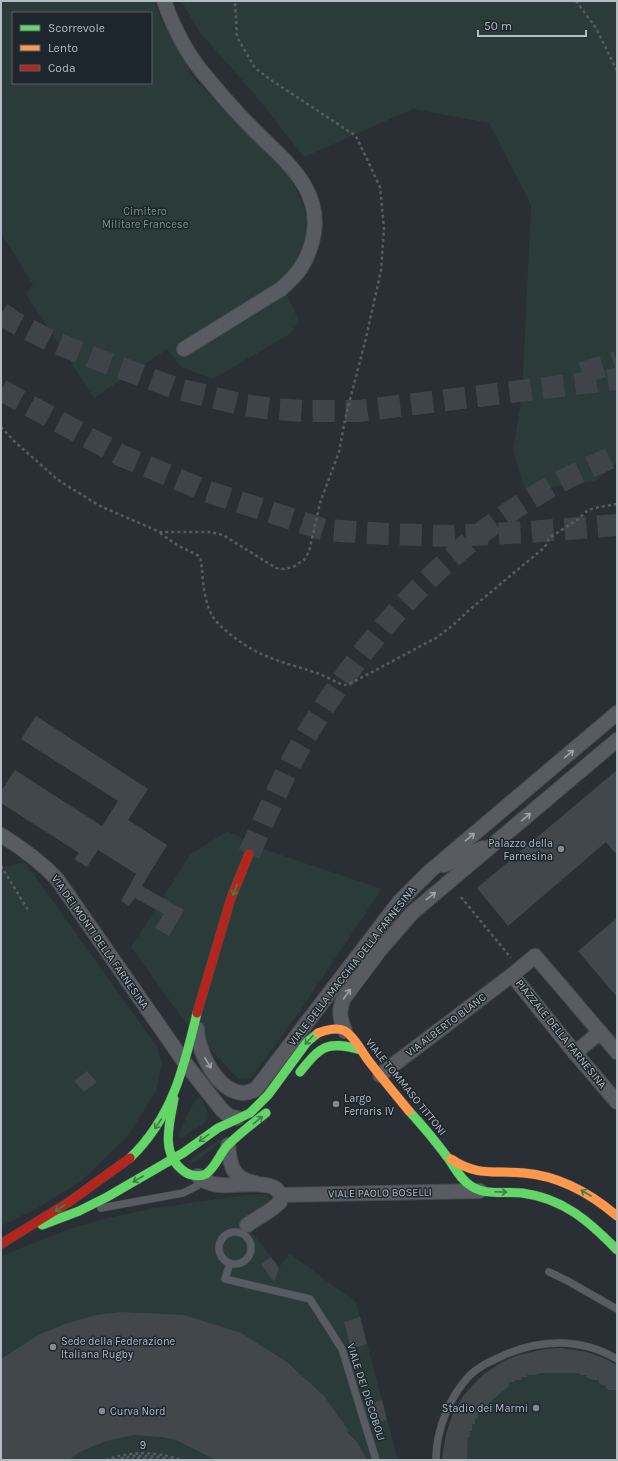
<svg xmlns="http://www.w3.org/2000/svg" width="618" height="1461" font-family="Karla,sans-serif">
<style>
.green{fill:#2a3b3a;fill-rule:evenodd}
.building{fill:#42474c}
.lines{fill:none;stroke-linecap:round;stroke-linejoin:round}
.highway-tunnel{stroke:#3e444a;stroke-width:22;stroke-dasharray:22 11;stroke-linecap:butt}
.lane-casing{stroke:#464b4f;stroke-width:8}
.street-casing{stroke:#464b4f;stroke-width:16}
.fast-casing{stroke:#464b4f;stroke-width:10}
.slow-casing{stroke:#464b4f;stroke-width:10}
.jam-casing{stroke:#464b4f;stroke-width:10}
.path{stroke:#575c5f;stroke-width:2.5;stroke-dasharray:3 3;stroke-linecap:butt}
.lane{stroke:#585c62;stroke-width:7}
.street{stroke:#585c62;stroke-width:14}
.fast{stroke:#63d668;stroke-width:9}
.slow{stroke:#ff974d;stroke-width:9}
.jam{stroke:#b3261e;stroke-width:9}
.oneway{stroke:#9ca3ac}
.oneway2{stroke:#407e4a}
.poi-dot{fill:#838a92;stroke:#1d252d;stroke-width:1.5}
.labels{text-anchor:middle;dominant-baseline:central;stroke-width:3;stroke-linejoin:round;paint-order:stroke}
.park-label{font-size:11px;fill:#749779;stroke:#1d252d}
.poi-label{font-size:11px;fill:#b3bbc4;stroke:#1d252d;text-anchor:start}
.street-label{font-size:11px;fill:#b3bbc4;stroke:#1d252d}
</style>
<rect width="100%" height="100%" fill="#292f34"/>
<!-- green -->
<g class="green">
<path d="M1,1H155L160,17L194,78L288,175L302,201L306,217L305,236L296,265L281,282L299,321L290,334L213,379L181,367L167,349L94,398L26,294L33,285L1,233ZM13,13H151V83H13Z"/>
<path d="M181,1H617V463L596,481L525,490L513,451L522,395L531,205L489,123L413,109L304,157L251,90L201,34Z"/>
<path d="M227,831L269,851L382,889L300,1011L251,1078L238,1079L185,1022L131,947L190,855Z"/>
<path d="M25,862L157,1047L162,1062L156,1091L128,1136L81,1181L39,1207L1,1226V868Z"/>
<path d="M199,1096C204,1103 211,1113 206,1122L180,1139L178,1135L193,1104Z"/>
<path d="M220,1139V1143L195,1162H187Z"/>
<path d="M265,1194L270,1197V1201L243,1221L279,1267L290,1254L356,1302L398,1460H1V1256L69,1229L104,1219L155,1208L246,1195Z"/>
<path d="M562,1348C581,1350 601,1354 617,1365V1460H442C447,1391 494,1349 562,1348Z"/>
</g>
<!-- building -->
<g class="building">
<path d="M36,716L148,789L128,820L167,845L142,886L184,910L169,936L155,928L164,914L135,898L129,906L121,901L136,874L98,850L87,867L74,859L79,853L1,803V791L15,770L102,826L118,801L21,739Z"/>
<path d="M617,770V855L606,842L508,926L477,888Z"/>
<path d="M617,918V997L578,951Z"/>
<path d="M87,1071L97,1082L84,1092L74,1081Z"/>
<path d="M271,1257L279,1268L274,1282L261,1264Z"/>
<path d="M121,1312L184,1315L241,1333L287,1362L324,1396L349,1431L347,1432L357,1442L367,1460H216L176,1440L162,1437L134,1435L106,1441L80,1452L69,1460H1V1359L40,1334L68,1323L96,1315Z"/>
<path d="M360,1317L367,1344L351,1349L344,1322Z"/>
<path d="M560,1348L587,1352L601,1357L617,1365V1390H608L605,1386L599,1383V1380H592L586,1377V1375H580L579,1373H540L535,1375H527V1377H521V1380H515V1382H509V1386L490,1402L482,1413H478V1418L475,1419V1424H472V1431H470V1437H468L467,1460H442L446,1434L453,1413L464,1395L483,1375L504,1361L516,1356L545,1349Z"/>
<path d="M382,1400L387,1420L373,1424L368,1404Z"/>
</g>
<g class="lines">
<!-- highway-tunnel -->
<g class="highway-tunnel">
<path d="M1,313L12,321L49,340L91,357L178,389L244,405L274,409L303,411H358L617,379"/>
<path d="M582,373L617,362"/>
<path d="M1,390L122,456L206,491L325,530L387,534L452,536L529,532L617,525"/>
<path d="M249,854C268,812 285,770 309,731C366,637 443,551 538,494C563,479 590,467 617,455"/>
</g>
<defs>
<g id="lane">
<path d="M101,1208L183,1193L197,1186L203,1180"/>
<circle cx="235" cy="1248" r="16"/>
<path d="M230,1263L225,1279L310,1299L342,1349L376,1460"/>
<path d="M549,1272L566,1280L617,1309"/>
<path d="M436,1460C436,1430 449,1398 469,1376C478,1367 489,1362 500,1357C538,1339 580,1337 617,1359"/>
</g>
<g id="street">
<path d="M164,1C174,29 189,58 209,80C223,97 238,114 254,130C285,161 326,191 312,242C306,264 298,274 281,289L184,349"/>
<path d="M1,835C22,848 40,861 57,879L185,1063L222,1110L229,1116L237,1118"/>
<path d="M444,865L483,848"/>
<path d="M197,1029C197,1054 226,1108 256,1089L399,902L429,872L617,713"/>
<path d="M345,1031C340,1019 338,1010 344,998L380,950L412,913L617,740"/>
<path d="M617,1052L535,956L512,975L575,1053L617,1102"/>
<path d="M575,1053L600,1032"/>
<path d="M380,1075L512,975"/>
<path d="M228,1145C230,1165 232,1179 255,1183"/>
<path d="M198,1176C216,1194 248,1179 270,1186C278,1188 282,1195 280,1202L272,1209L247,1225"/>
<path d="M280,1195L480,1191"/>
</g>
<g id="fast">
<path d="M300,1072C321,1046 327,1040 361,1050"/>
<path d="M174,1099C169,1125 160,1155 185,1172C191,1176 200,1177 206,1174C216,1167 220,1153 228,1145C240,1133 253,1123 266,1113"/>
<path d="M409,1111C423,1126 436,1142 448,1158C455,1168 461,1180 471,1186C486,1196 506,1191 522,1193C563,1198 590,1222 617,1250"/>
<path d="M130,1158C172,1118 184,1068 197,1013"/>
<path d="M42,1225L79,1211L107,1197L183,1153L218,1128L250,1113L268,1095L307,1042L318,1033"/>
</g>
<g id="slow">
<path d="M318,1033C325,1030 337,1027 345,1031C355,1037 361,1051 368,1060C381,1077 395,1094 409,1111"/>
<path d="M451,1159C478,1177 494,1170 524,1173C560,1176 590,1193 617,1216"/>
</g>
<g id="jam">
<path d="M197,1013L231,898L249,854"/>
<path d="M1,1244L69,1202L130,1158"/>
</g>
</defs>
<!-- lane casing -->
<use href="#lane" class="lane-casing"/>
<!-- street casing -->
<use href="#street" class="street-casing"/>
<!-- fast casing -->
<use href="#fast" class="fast-casing"/>
<!-- slow casing -->
<use href="#slow" class="slow-casing"/>
<!-- jam casing -->
<use href="#jam" class="jam-casing"/>
<!-- path -->
<g class="path">
<path d="M576,1L596,28L617,71"/>
<path d="M1,427L14,441L58,480L100,506L160,532H210L223,535L276,568L284,569L293,567L304,560L309,552L320,503L339,452L346,415L365,342L381,271L384,228L380,187L356,136L271,80L255,68L237,37L235,1"/>
<path d="M160,533L177,545L199,556C202,561 201,565 202,570C203,584 205,603 212,615C216,623 224,629 231,635C260,658 283,662 317,673C324,675 340,685 345,685C347,684 351,683 353,682L436,638L452,626L468,611L545,547L549,538L577,520L587,511L594,508L617,504"/>
<path d="M1,866L28,910"/>
<path d="M461,897L511,958"/>
<path d="M106,1460C131,1451 156,1451 181,1460"/>
<path d="M115,1460C134,1454 153,1455 173,1460"/>
<path d="M125,1460L139,1458L162,1460"/>
</g>
<!-- lane -->
<use href="#lane" class="lane"/>
<!-- street -->
<use href="#street" class="street"/>
<!-- fast -->
<use href="#fast" class="fast"/>
<!-- slow -->
<use href="#slow" class="slow"/>
<!-- jam -->
<use href="#jam" class="jam"/>
</g>
<!-- one-way arrows -->
<defs><path id="oneway-shaft" d="M-6 0H5M1.5-3L5.5 0L1.5 3" fill="none" stroke-width="1.6" stroke-linecap="round" stroke-linejoin="round"/></defs>
<g class="oneway">
<use href="#oneway-shaft" transform="translate(569 754) rotate(-40)"/>
<use href="#oneway-shaft" transform="translate(526 817) rotate(-40)"/>
<use href="#oneway-shaft" transform="translate(470 837) rotate(-40)"/>
<use href="#oneway-shaft" transform="translate(431 896) rotate(-38)"/>
<use href="#oneway-shaft" transform="translate(347 994) rotate(-55)"/>
<use href="#oneway-shaft" transform="translate(208 1063) rotate(58)"/>
</g>
<g class="oneway2">
<use href="#oneway-shaft" transform="translate(235 890) rotate(110)"/>
<use href="#oneway-shaft" transform="translate(309 1040) rotate(132)"/>
<use href="#oneway-shaft" transform="translate(258 1120) rotate(-40)"/>
<use href="#oneway-shaft" transform="translate(158 1124) rotate(124)"/>
<use href="#oneway-shaft" transform="translate(204 1138) rotate(144)"/>
<use href="#oneway-shaft" transform="translate(138 1179) rotate(150)"/>
<use href="#oneway-shaft" transform="translate(501 1192) rotate(2)"/>
<use href="#oneway-shaft" transform="translate(586 1193) rotate(-150)"/>
<use href="#oneway-shaft" transform="translate(60 1208) rotate(147)"/>
</g>
<!-- markers -->
<g class="poi-dot">
<circle cx="561" cy="849" r="4"/>
<circle cx="336" cy="1104" r="4"/>
<circle cx="53" cy="1347" r="4"/>
<circle cx="536" cy="1408" r="4"/>
<circle cx="102" cy="1411" r="4"/>
</g>
<g class="labels">
<!-- park labels -->
<g class="park-label">
<text x="145" y="211">Cimitero<tspan x="145" dy="13">Militare Francese</tspan></text>
</g>
<!-- poi labels -->
<g class="poi-label">
<text x="553" y="843" text-anchor="end">Palazzo della<tspan x="553" dy="13">Farnesina</tspan></text>
<text x="344" y="1098">Largo<tspan x="344" dy="13">Ferraris IV</tspan></text>
<text x="61" y="1341">Sede della Federazione<tspan x="61" dy="13">Italiana Rugby</tspan></text>
<text x="528" y="1408" text-anchor="end">Stadio dei Marmi</text>
<text x="110" y="1411">Curva Nord</text>
</g>
<!-- street labels -->
<g class="street-label">
<text transform="translate(100 942) rotate(55)">VIA DEI MONTI DELLA FARNESINA</text>
<text transform="translate(352 966) rotate(-52)">VIALE DELLA MACCHIA DELLA FARNESINA</text>
<text transform="translate(446 1025) rotate(-37)">VIA ALBERTO BLANC</text>
<text transform="translate(561 1034) rotate(51)">PIAZZALE DELLA FARNESINA</text>
<text transform="translate(406 1087) rotate(51)">VIALE TOMMASO TITTONI</text>
<text transform="translate(380 1193) rotate(-1)">VIALE PAOLO BOSELLI</text>
<text transform="translate(366 1392) rotate(72)">VIALE DEI DISCOBOLI</text>
<text x="143" y="1445">9</text>
</g>
</g>
<!-- border -->
<rect width="618" height="1461" fill="none" stroke="#b3bbc4" stroke-width="4"/>
<!-- legend -->
<rect x="12" y="12" width="140" height="72" fill="#1d252d" stroke="#596169"/>
<rect x="20" y="25" width="20" height="6" fill="#63d668" stroke="#596169"/>
<text x="48" y="32" font-size="12" fill="#b3bbc4">Scorrevole</text>
<rect x="20" y="45" width="20" height="6" fill="#ff974d" stroke="#596169"/>
<text x="48" y="52" font-size="12" fill="#b3bbc4">Lento</text>
<rect x="20" y="65" width="20" height="6" fill="#b3261e" stroke="#596169"/>
<text x="48" y="72" font-size="12" fill="#b3bbc4">Coda</text>
<!-- scale -->
<path d="M478 30v6h108v-6" fill="none" stroke="#b3bbc4" stroke-width="2"/>
<text x="484" y="30" font-size="12" fill="#b3bbc4" stroke="#1d252d" stroke-width="3" paint-order="stroke">50 m</text>
</svg>
